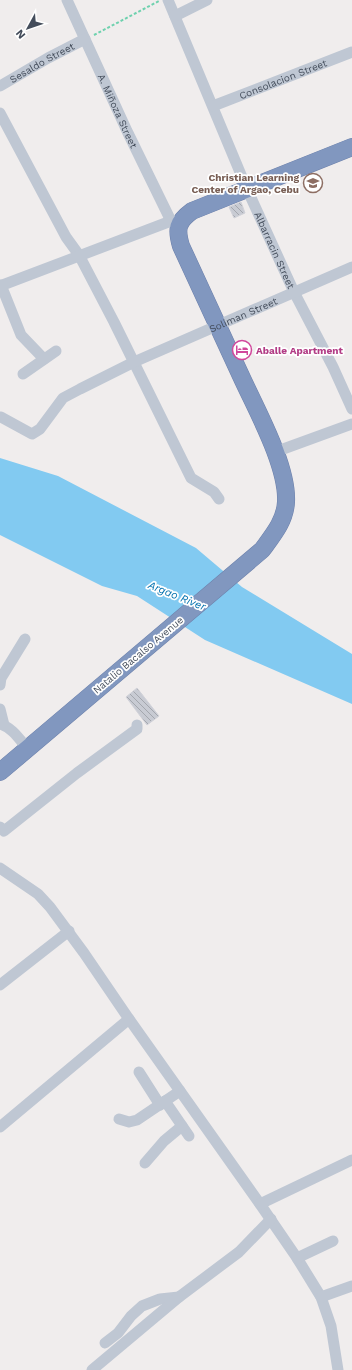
<svg xmlns="http://www.w3.org/2000/svg" width="352" height="1370" font-family="'Work Sans',sans-serif">
<style>
.water{fill:#82caf1}
.building{fill:url(#building-back-hatch);stroke:#d1d2d9}
.lines{fill:none;stroke-linecap:round;stroke-linejoin:round}
.highway-casing{stroke:#6d81ab;stroke-width:18}
.path{stroke:#6ed1ae;stroke-width:2;stroke-dasharray:3 2;stroke-linecap:butt}
.minor{stroke:#bfc7d3;stroke-width:11}
.highway{stroke:#8197bf;stroke-width:17}
.labels{text-anchor:middle;dominant-baseline:central;stroke-width:3.5;stroke-linejoin:round;paint-order:stroke}
.street-label{font-size:10px;fill:#444d5b;stroke:#fff}
.education-label{font-size:10px;font-weight:bold;fill:#785e54;stroke:#fff;text-anchor:end}
.hotel-label{font-size:10px;font-weight:bold;fill:#b23c85;stroke:#fff;text-anchor:start}
.water-label{font-size:11px;font-style:italic;fill:#0472af;stroke:#fff}
</style>
<defs>
<pattern id="building-back-hatch" width="6" height="6" patternUnits="userSpaceOnUse"><rect width="6" height="6" fill="#c8cbd3"/><path d="M-1 5l2 2M0 0l6 6M5-1l2 2" fill="none" stroke="#a4a7ae"/></pattern>
</defs>
<rect width="100%" height="100%" fill="#f0eded"/>
<!-- water -->
<path class="water" d="M0,458L58,476L196,548L242,587L352,654V704L205,640L137,596L102,586L0,535Z"/>
<!-- building -->
<g class="building">
<path d="M241,202L245,213L234,218L229,207Z"/>
<path d="M137,688L159,716L147,725L126,697Z"/>
</g>
<g class="lines">
<defs>
<path id="highway" d="M0,772L262,550C273,535 285,521 286,502C288,466 256,409 241,376C221,333 201,290 181,246C176,229 177,222 192,211L352,147"/>
</defs>
<!-- highway casing -->
<use href="#highway" class="highway-casing"/>
<!-- path -->
<path class="path" d="M94,35L159,1"/>
<!-- minor -->
<g class="minor">
<path id="s1" d="M67,0L127,131L171,221"/>
<path id="s2" d="M168,0L247,189L294,292L333,367L352,409"/>
<path d="M175,16L207,0"/>
<path id="s3" d="M0,86L48,58L85,39"/>
<path id="s4" d="M213,106L352,52"/>
<path d="M0,113L66,237L79,255L114,322L191,478L214,492L219,499"/>
<path d="M1,285L21,335L44,359"/>
<path d="M0,286L171,221L177,223"/>
<path d="M23,374L56,351"/>
<path id="s5" d="M1,417L32,434L40,429L63,398L80,389L134,362L352,267"/>
<path d="M275,452L352,424"/>
<path d="M0,685L1,678L25,639"/>
<path d="M0,709L4,725"/>
<path d="M0,724C12,727 20,740 27,748"/>
<path d="M0,827L4,831L77,773L137,729V725"/>
<path d="M0,868L38,894L50,907L84,953L129,1019L260,1204L297,1258L321,1297L331,1326L338,1370"/>
<path d="M0,985L69,931"/>
<path d="M139,1072L160,1105"/>
<path d="M165,1101L189,1136"/>
<path d="M119,1119L129,1122L137,1120L180,1091"/>
<path d="M0,1127L129,1019"/>
<path d="M145,1163L164,1141L182,1126"/>
<path d="M260,1204L352,1160"/>
<path d="M297,1258L333,1241"/>
<path d="M321,1297L352,1286"/>
<path d="M105,1343L118,1333L131,1316L142,1306L160,1299L179,1297"/>
<path d="M92,1370L179,1297L239,1252L271,1219"/>
</g>
<!-- highway -->
<use href="#highway" class="highway"/>
</g>
<!-- icons -->
<defs>
<symbol id="school-ring" viewBox="-11 -11 22 22"><circle r="9.5" fill="#fff" stroke="#8d6e63" stroke-width="1.5"/><path d="M0-5L7-2L0 1L-7-2ZM-4 1L0 2.5L4 1V4Q0 6-4 4Z" fill="#8d6e63"/></symbol>
<symbol id="hotel-ring" viewBox="-11 -11 22 22"><circle r="9.5" fill="#fff" stroke="#d1479c" stroke-width="1.5"/><path d="M-6-4.5h1.5V1H6V5H4.5V3h-9V5H-6ZM-4 0a1.8 1.8 0 1 1 3.6 0ZM.5 0V-2.5h3Q6-2.5 6 0Z" fill="#d1479c"/></symbol>
</defs>
<g fill-rule="evenodd">
<use href="#school-ring" x="302" y="172" width="22" height="22"/>
<use href="#hotel-ring" x="231" y="339" width="22" height="22"/>
</g>
<g class="labels">
<!-- street labels -->
<g class="street-label">
<text stroke="none"><textPath href="#s3" startOffset="48">Sesaldo Street</textPath></text>
<text stroke="none"><textPath href="#s4" startOffset="75">Consolacion Street</textPath></text>
<text stroke="none"><textPath href="#s1" startOffset="122">A. Miñoza Street</textPath></text>
<text stroke="none"><textPath href="#s2" startOffset="272">Albarracin Street</textPath></text>
<text stroke="none"><textPath href="#s5" startOffset="282">Soliman Street</textPath></text>
<text transform="translate(138 655) rotate(-40)">Natalio Bacalso Avenue</text>
</g>
<!-- education labels -->
<g class="education-label">
<text x="299" y="177">Christian Learning<tspan x="299" dy="12">Center of Argao, Cebu</tspan></text>
</g>
<!-- hotel labels -->
<g class="hotel-label">
<text x="256" y="350">Aballe Apartment</text>
</g>
<!-- water labels -->
<g class="water-label">
<text transform="translate(177 596) rotate(22)">Argao River</text>
</g>
</g>
<!-- north arrow -->
<g transform="translate(28 28) rotate(230)" stroke="#ffffff" stroke-width="3" paint-order="stroke">
<path d="M0-3L7 15L0 10L-7 15Z" fill="#444d5b"/>
<text y="-6" font-size="11" font-weight="bold" text-anchor="middle" fill="#444d5b">N</text>
</g>
</svg>
